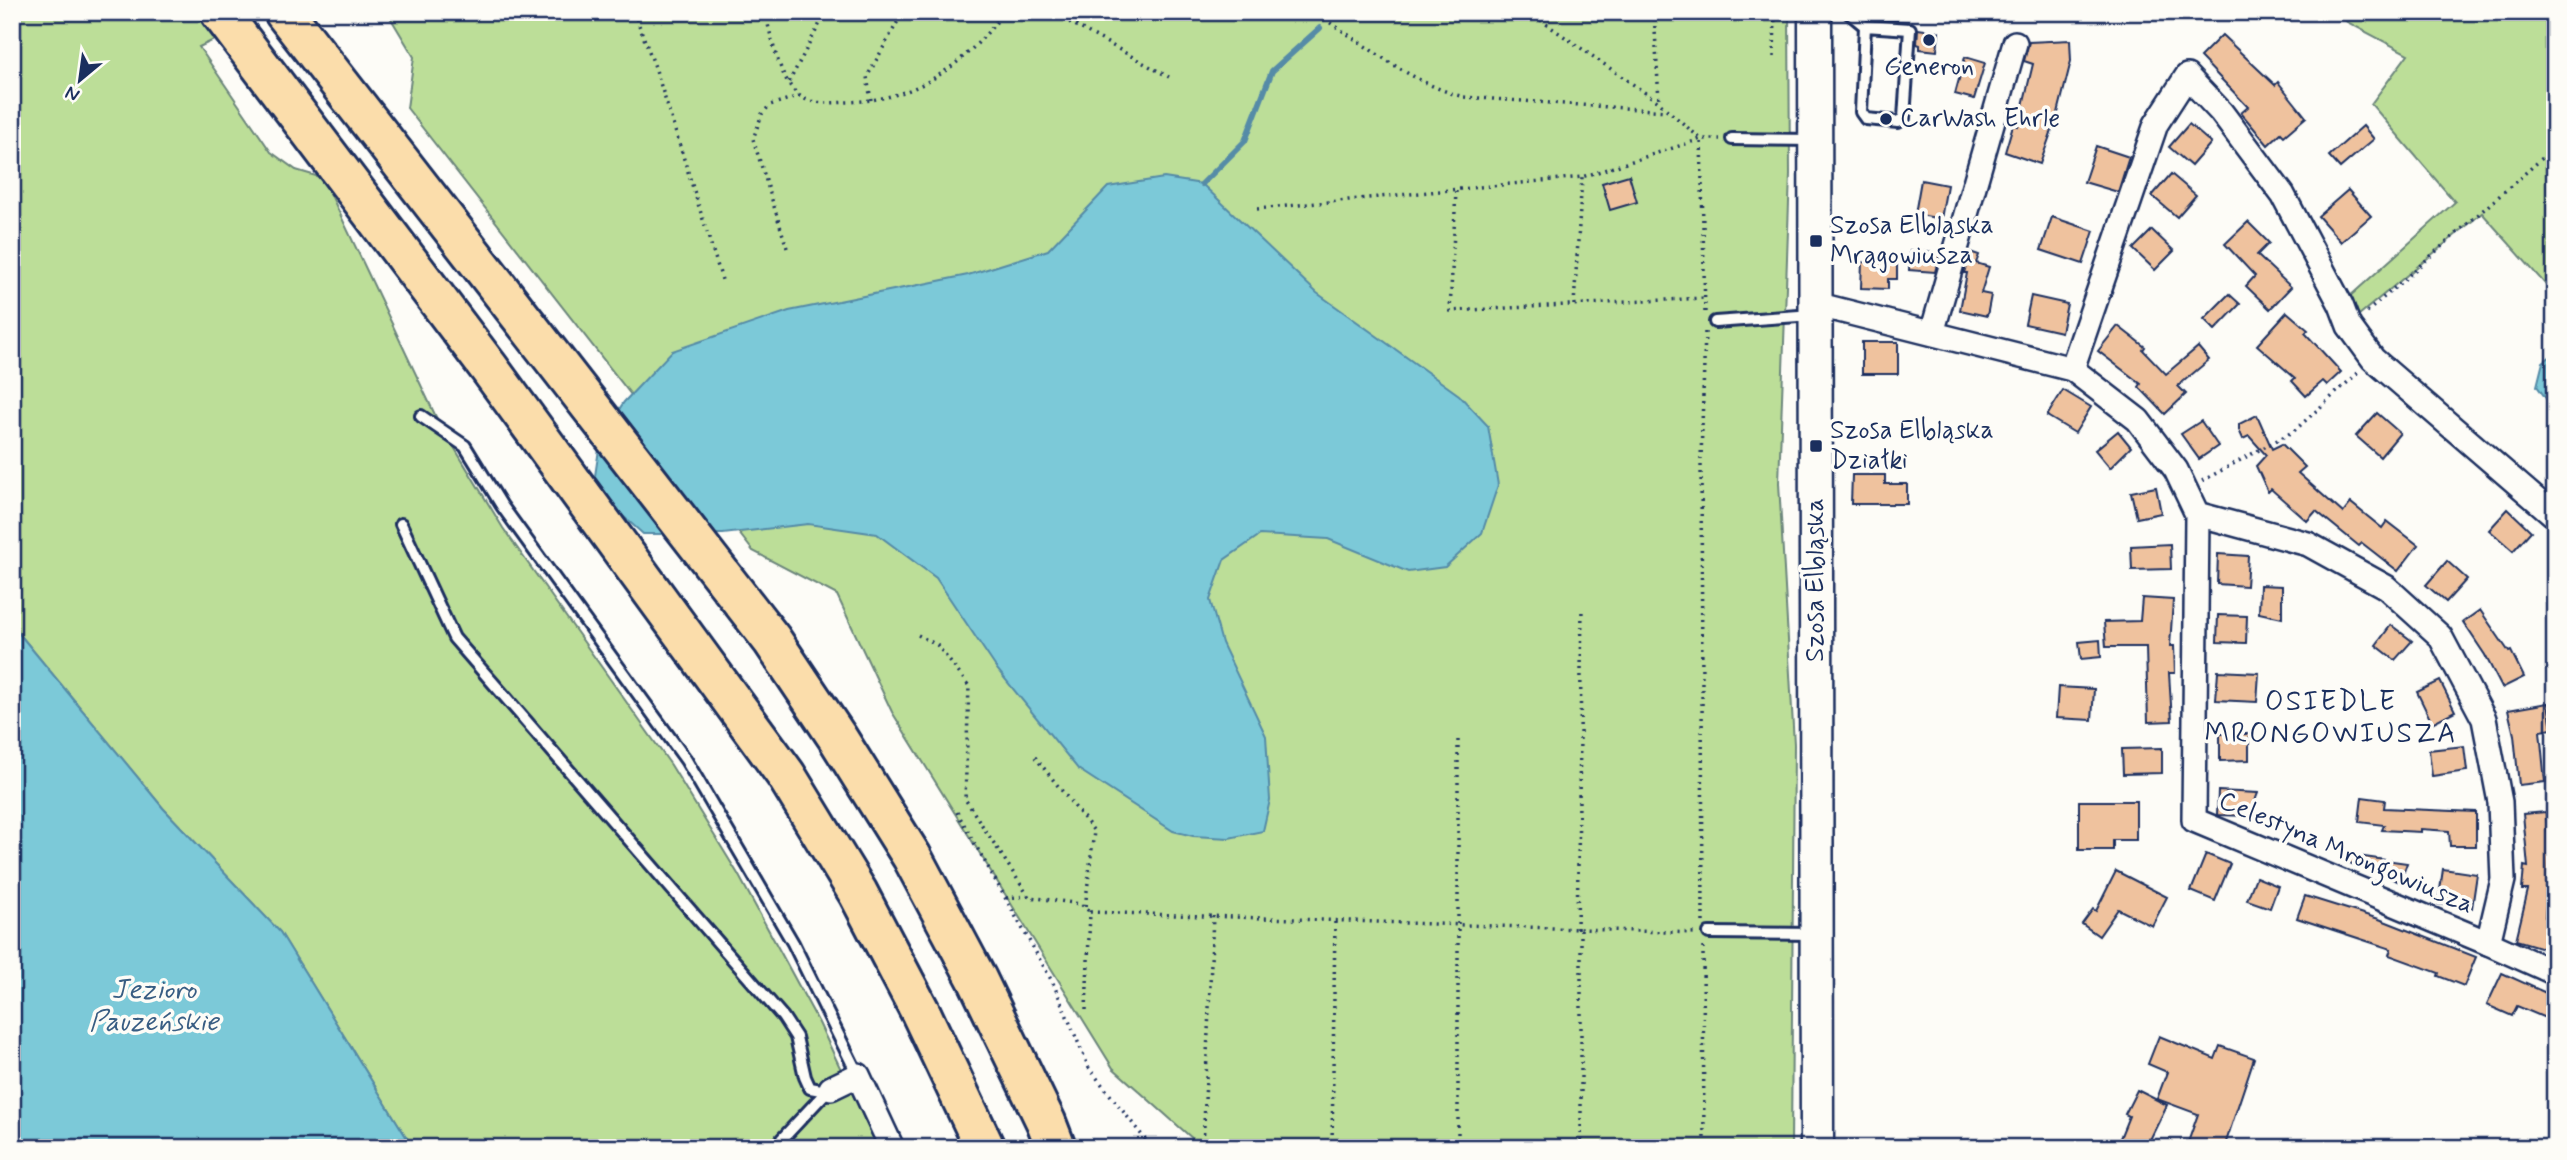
<svg xmlns="http://www.w3.org/2000/svg" width="2567" height="1160" font-family="Mynerve,sans-serif">
<style>
.green{fill:#bcde98;stroke:#6c867b;stroke-width:2}
.water{fill:#7bc9d8;stroke:#558ba7;stroke-width:2}
.lines{fill:none;stroke-linecap:round;stroke-linejoin:round}
.stream{stroke:#558ba7;stroke-width:6}
.building{fill:#efc29e;stroke:#1b2f5e;stroke-width:2}
.lane-casing{stroke:#1b2f5e;stroke-width:16}
.street-casing{stroke:#1b2f5e;stroke-width:28}
.secondary-casing{stroke:#1b2f5e;stroke-width:37}
.highway-casing{stroke:#1b2f5e;stroke-width:44}
.path{stroke:#1b2f5e;stroke-width:3.5;stroke-dasharray:2 5;stroke-linecap:butt}
.lane{stroke:#fdfcf7;stroke-width:10}
.street{stroke:#fdfcf7;stroke-width:23}
.secondary{stroke:#fdfcf7;stroke-width:32}
.highway{stroke:#fbddab;stroke-width:38}
.poi-dot{fill:#1b2f5e;stroke:#fdfcf7;stroke-width:2.5}
.labels{text-anchor:middle;dominant-baseline:central;stroke-width:7;stroke-linejoin:round;paint-order:stroke}
.poi-label{font-size:26px;fill:#1b2f5e;stroke:#fdfcf7;text-anchor:start}
.street-label{font-size:26px;fill:#1b2f5e;stroke:#fdfcf7}
.neighbourhood-label{font-size:28px;letter-spacing:2px;fill:#1b2f5e;stroke:#fdfcf7}
.water-label{font-size:28px;font-style:italic;fill:#385d83;stroke:#fdfcf7}
</style>
<rect width="100%" height="100%" fill="#fdfcf7"/>
<filter id="ink" filterUnits="userSpaceOnUse"><feTurbulence type="fractalNoise" baseFrequency=".0143" numOctaves="2"/><feDisplacementMap in="SourceGraphic" scale="14" xChannelSelector="R" yChannelSelector="G"/><feConvolveMatrix kernelMatrix="1 2 1 2 8 2 1 2 1" color-interpolation-filters="sRGB"/></filter>
<g filter="url(#ink)">
<!-- green -->
<g class="green">
<path d="M12,12H274L199,47L271,152L296,170L323,178L437,419L503,528L671,765L738,874L819,1023L878,1148H413L280,932L163,808L12,625Z"/>
<path d="M387,12H1789L1790,174L1779,483L1794,744L1791,1148H1203L1113,1068L892,712L837,595L753,551L407,108L414,57Z"/>
<path d="M2335,12H2555V295L2482,213L2359,315L2348,298L2455,202L2371,104L2408,54L2347,22Z"/>
</g>
<!-- water -->
<g class="water">
<path d="M1164,178L1202,184L1317,293L1459,395L1488,426L1498,485L1482,533L1445,567L1408,572L1328,539L1260,535L1224,560L1210,600L1222,643L1266,736L1270,800L1263,831L1229,838L1193,836L1173,831L1078,769L997,669L936,578L877,534L808,524L723,534H643L593,489L601,436L624,402L672,351L789,311L968,275L1048,250L1108,187Z"/>
<path d="M2555,353V411L2537,386L2543,362Z"/>
<path d="M12,625L163,808L280,932L413,1148H12Z"/>
</g>
<g class="lines">
<!-- stream -->
<g class="stream">
<path d="M1335,15L1338,12"/>
<path d="M1202,184L1245,141L1272,71L1320,28"/>
</g>
</g>
<!-- building -->
<g class="building">
<path d="M1918,29L1939,32L1937,51L1920,49V45L1917,44Z"/>
<path d="M2222,35L2275,85L2278,82L2306,117L2284,136L2281,133L2268,145L2241,113L2248,107L2200,57Z"/>
<path d="M2070,40L2071,61L2058,113L2040,164L2005,152L2013,125L2018,126L2033,64L2024,61L2029,42Z"/>
<path d="M1965,57L1985,63L1974,99L1955,94Z"/>
<path d="M2189,124L2211,143L2191,166L2169,147Z"/>
<path d="M2363,126L2374,139L2340,168L2329,156Z"/>
<path d="M2096,146L2129,157L2118,192L2084,182Z"/>
<path d="M2171,174L2196,195L2177,217L2152,196Z"/>
<path d="M1629,175L1637,202L1610,210L1602,183Z"/>
<path d="M1921,180L1947,185L1941,219L1915,214Z"/>
<path d="M2348,190L2371,216L2341,242L2318,216Z"/>
<path d="M2052,217L2094,231L2083,264L2041,250Z"/>
<path d="M2248,222L2269,243L2257,255L2291,287L2270,309L2246,286L2255,276L2225,244Z"/>
<path d="M2152,230L2174,251L2155,270L2133,249Z"/>
<path d="M1910,251L1940,253L1935,272L1909,270Z"/>
<path d="M1970,252L1979,255L1976,263L1989,267L1981,293L1991,295L1987,316L1960,310L1967,273H1964Z"/>
<path d="M1862,262L1897,264V279H1888V289L1861,288Z"/>
<path d="M2229,294L2240,304L2215,330L2204,319Z"/>
<path d="M2031,296L2067,304L2061,332L2025,324Z"/>
<path d="M2287,312L2308,330L2305,333L2341,372L2327,385L2323,381L2306,396L2292,381L2295,378L2257,345Z"/>
<path d="M2118,326L2145,347L2143,350L2166,374L2198,347L2209,360L2178,386L2186,394L2165,414L2139,387L2141,384L2098,351Z"/>
<rect x="1862" y="342" width="36" height="32"/>
<path d="M2063,390L2091,407L2075,433L2047,416Z"/>
<path d="M2377,413L2400,433L2380,457L2356,436Z"/>
<path d="M2257,415L2272,449L2282,444L2305,467L2298,473L2343,513L2351,503L2382,528L2387,521L2418,545L2398,571L2362,543L2359,546L2316,511L2307,521L2271,489L2268,492L2256,466L2266,455L2249,436L2243,439L2239,430V424Z"/>
<path d="M2201,421L2218,446L2199,459L2181,434Z"/>
<path d="M2118,431L2131,447L2110,468L2095,450Z"/>
<path d="M1852,475H1885V484H1907V504H1851Z"/>
<path d="M2156,487L2161,513L2137,518L2131,492Z"/>
<path d="M2508,509L2531,531L2513,551L2489,530Z"/>
<path d="M2170,544L2171,569L2132,570L2131,546Z"/>
<path d="M2218,554L2248,556L2246,586L2217,584Z"/>
<path d="M2447,561L2467,579L2446,602L2426,585Z"/>
<path d="M2260,585L2282,586V618L2259,613Z"/>
<path d="M2142,598L2173,600L2170,646H2174L2175,673H2169L2172,721L2148,722L2146,647H2106L2104,622L2140,621Z"/>
<path d="M2480,610L2509,652L2511,651L2524,677L2502,688L2485,655L2463,622Z"/>
<path d="M2218,615L2247,616L2246,643L2217,642Z"/>
<path d="M2391,625L2412,641L2395,660L2376,645Z"/>
<path d="M2100,640L2101,657L2081,659L2079,642Z"/>
<path d="M2218,671L2259,673L2257,702L2216,700Z"/>
<path d="M2440,681L2455,711L2432,723L2417,692Z"/>
<path d="M2058,687L2094,689L2092,720L2056,718Z"/>
<path d="M2548,703L2552,729L2540,731L2545,782L2519,785L2514,735L2508,710Z"/>
<path d="M2220,734H2249V760L2220,761Z"/>
<path d="M2464,746L2467,771L2432,776L2429,750Z"/>
<path d="M2162,748V773L2123,774L2122,749Z"/>
<path d="M2218,791L2258,793L2249,816L2217,815Z"/>
<path d="M2362,797L2385,800L2384,808L2476,812V846H2450L2449,831L2421,829V832L2382,830L2384,825L2359,822Z"/>
<path d="M2079,801H2136V840H2113V850H2079Z"/>
<path d="M2546,812L2550,857L2545,917L2548,918L2543,948L2516,940L2528,890H2522L2524,866L2528,867L2523,814Z"/>
<path d="M2206,854L2230,864L2215,901L2191,891Z"/>
<path d="M2343,854L2407,863L2400,882L2342,860Z"/>
<path d="M2443,869L2477,874L2472,908L2438,904Z"/>
<path d="M2116,871L2167,897L2152,926L2118,909L2099,936L2082,924L2093,909L2096,911Z"/>
<path d="M2256,877L2278,886L2270,908L2247,900Z"/>
<path d="M2305,896L2379,919L2476,957L2464,986L2438,976L2439,973L2389,955L2391,949L2297,918Z"/>
<path d="M2502,973L2555,997V1022L2517,1006L2512,1016L2487,1005Z"/>
<path d="M2159,1036L2215,1059L2220,1046L2254,1058L2224,1148H2186L2198,1114L2157,1099L2167,1072L2148,1064Z"/>
<path d="M2137,1090L2167,1105L2146,1148H2116L2129,1116L2125,1114Z"/>
</g>
<g class="lines">
<defs>
<g id="lane">
<path d="M1848,12L1865,26L1910,29L1904,118L1898,122L1866,119L1861,112L1865,26"/>
<path d="M1732,139L1813,140"/>
<path d="M1715,322L1813,315"/>
<path d="M421,416L465,446L502,506L686,760L793,943L858,1075"/>
<path d="M401,524L454,638L783,1017L796,1037L805,1077L810,1088L827,1091L831,1088"/>
<path d="M1709,933L1814,934"/>
<path d="M779,1148L782,1139L827,1091"/>
</g>
<g id="street">
<path d="M1816,306L1827,307L2072,369L2138,420L2176,470L2197,514L2194,820L2488,943L2503,880L2500,802L2484,719L2440,636L2386,587L2308,544L2197,514"/>
<path d="M1932,333L2015,43"/>
<path d="M2072,369L2156,124L2187,76L2221,112L2283,195L2341,305L2349,326L2373,359L2555,516"/>
<path d="M2488,943L2555,973"/>
<path d="M831,1088L858,1075L892,1148"/>
</g>
<path id="secondary" d="M1815,12L1817,1148"/>
<g id="highway">
<path d="M220,12L489,368L786,775L858,893L921,1013L985,1148"/>
<path d="M284,12L772,640L837,737L912,857L977,979L1046,1122L1056,1148"/>
</g>
</defs>
<!-- lane casing -->
<use href="#lane" class="lane-casing"/>
<!-- street casing -->
<use href="#street" class="street-casing"/>
<!-- secondary casing -->
<use href="#secondary" class="secondary-casing"/>
<!-- highway casing -->
<use href="#highway" class="highway-casing"/>
<!-- path -->
<g class="path">
<path d="M634,12L655,67L723,283"/>
<path d="M765,12C771,35 779,81 800,96C812,105 832,103 847,102C916,100 963,67 1004,12"/>
<path d="M1051,12L1169,77"/>
<path d="M1312,12C1362,40 1408,83 1464,97L1667,111"/>
<path d="M1529,12L1657,101L1701,139L1705,313"/>
<path d="M1654,12L1659,101"/>
<path d="M1774,57L1775,12"/>
<path d="M789,82L826,12"/>
<path d="M871,100L867,77L903,12"/>
<path d="M1456,191L1450,311L1705,298"/>
<path d="M1257,209L1582,177L1701,139H1720"/>
<path d="M787,248L753,139L762,114L770,105L799,96"/>
<path d="M1574,305L1582,177"/>
<path d="M2367,312L2555,147"/>
<path d="M2202,481L2294,431L2359,372"/>
<path d="M918,635L937,645L969,686L965,799L1029,897L1081,904L1090,912"/>
<path d="M1035,757L1094,831L1085,908"/>
<path d="M957,812L1053,983L1089,1068L1152,1148"/>
<path d="M1006,898L1028,896"/>
<path d="M1703,922L1701,459L1705,331"/>
<path d="M1577,929L1582,607"/>
<path d="M1581,929V1148"/>
<path d="M1703,947L1704,1148"/>
<path d="M1086,1010L1090,912L1696,933"/>
<path d="M1203,1148L1213,916"/>
<path d="M1332,1148L1335,920"/>
<path d="M1458,1148V739"/>
</g>
<!-- lane -->
<use href="#lane" class="lane"/>
<!-- street -->
<use href="#street" class="street"/>
<!-- secondary -->
<use href="#secondary" class="secondary"/>
<!-- highway -->
<use href="#highway" class="highway"/>
</g>
</g>
<!-- markers -->
<g class="poi-dot">
<circle cx="1929" cy="40" r="7"/>
<circle cx="1886" cy="119" r="7"/>
<rect x="1809" y="234" width="14" height="14" rx="3.5"/>
<rect x="1809" y="439" width="14" height="14" rx="3.5"/>
</g>
<g class="labels">
<!-- poi labels -->
<g class="poi-label">
<text x="1929" y="67" text-anchor="middle">Generon</text>
<text x="1900" y="119">CarWash Ehrle</text>
<text x="1830" y="226">Szosa Elbląska<tspan x="1830" dy="30">Mrągowiusza</tspan></text>
<text x="1830" y="431">Szosa Elbląska<tspan x="1830" dy="30">Działki</tspan></text>
</g>
<!-- street labels -->
<g class="street-label">
<text transform="translate(1816 580) rotate(-90)">Szosa Elbląska</text>
<text transform="translate(2346 853) rotate(23)">Celestyna Mrongowiusza</text>
</g>
<!-- neighbourhood labels -->
<g class="neighbourhood-label">
<text x="2331" y="702">OSIEDLE<tspan x="2331" dy="32">MRONGOWIUSZA</tspan></text>
</g>
<!-- water labels -->
<g class="water-label">
<text x="154" y="990">Jezioro<tspan x="154" dy="32">Pauzeńskie</tspan></text>
</g>
</g>
<!-- margin -->
<rect width="2567" height="1160" fill="none" stroke="#fdfcf7" stroke-width="42"/>
<rect x="21" y="21" width="2525" height="1118" fill="none" stroke="#1b2f5e" stroke-width="2.5" filter="url(#ink)"/>
<!-- north arrow -->
<g transform="translate(80 80) rotate(209)" stroke="#fdfcf7" stroke-width="5" paint-order="stroke">
<path d="M0-5L12 26L0 18L-12 26Z" fill="#1b2f5e"/>
<text y="-10" font-size="19" font-weight="bold" text-anchor="middle" fill="#1b2f5e">N</text>
</g>
</svg>
